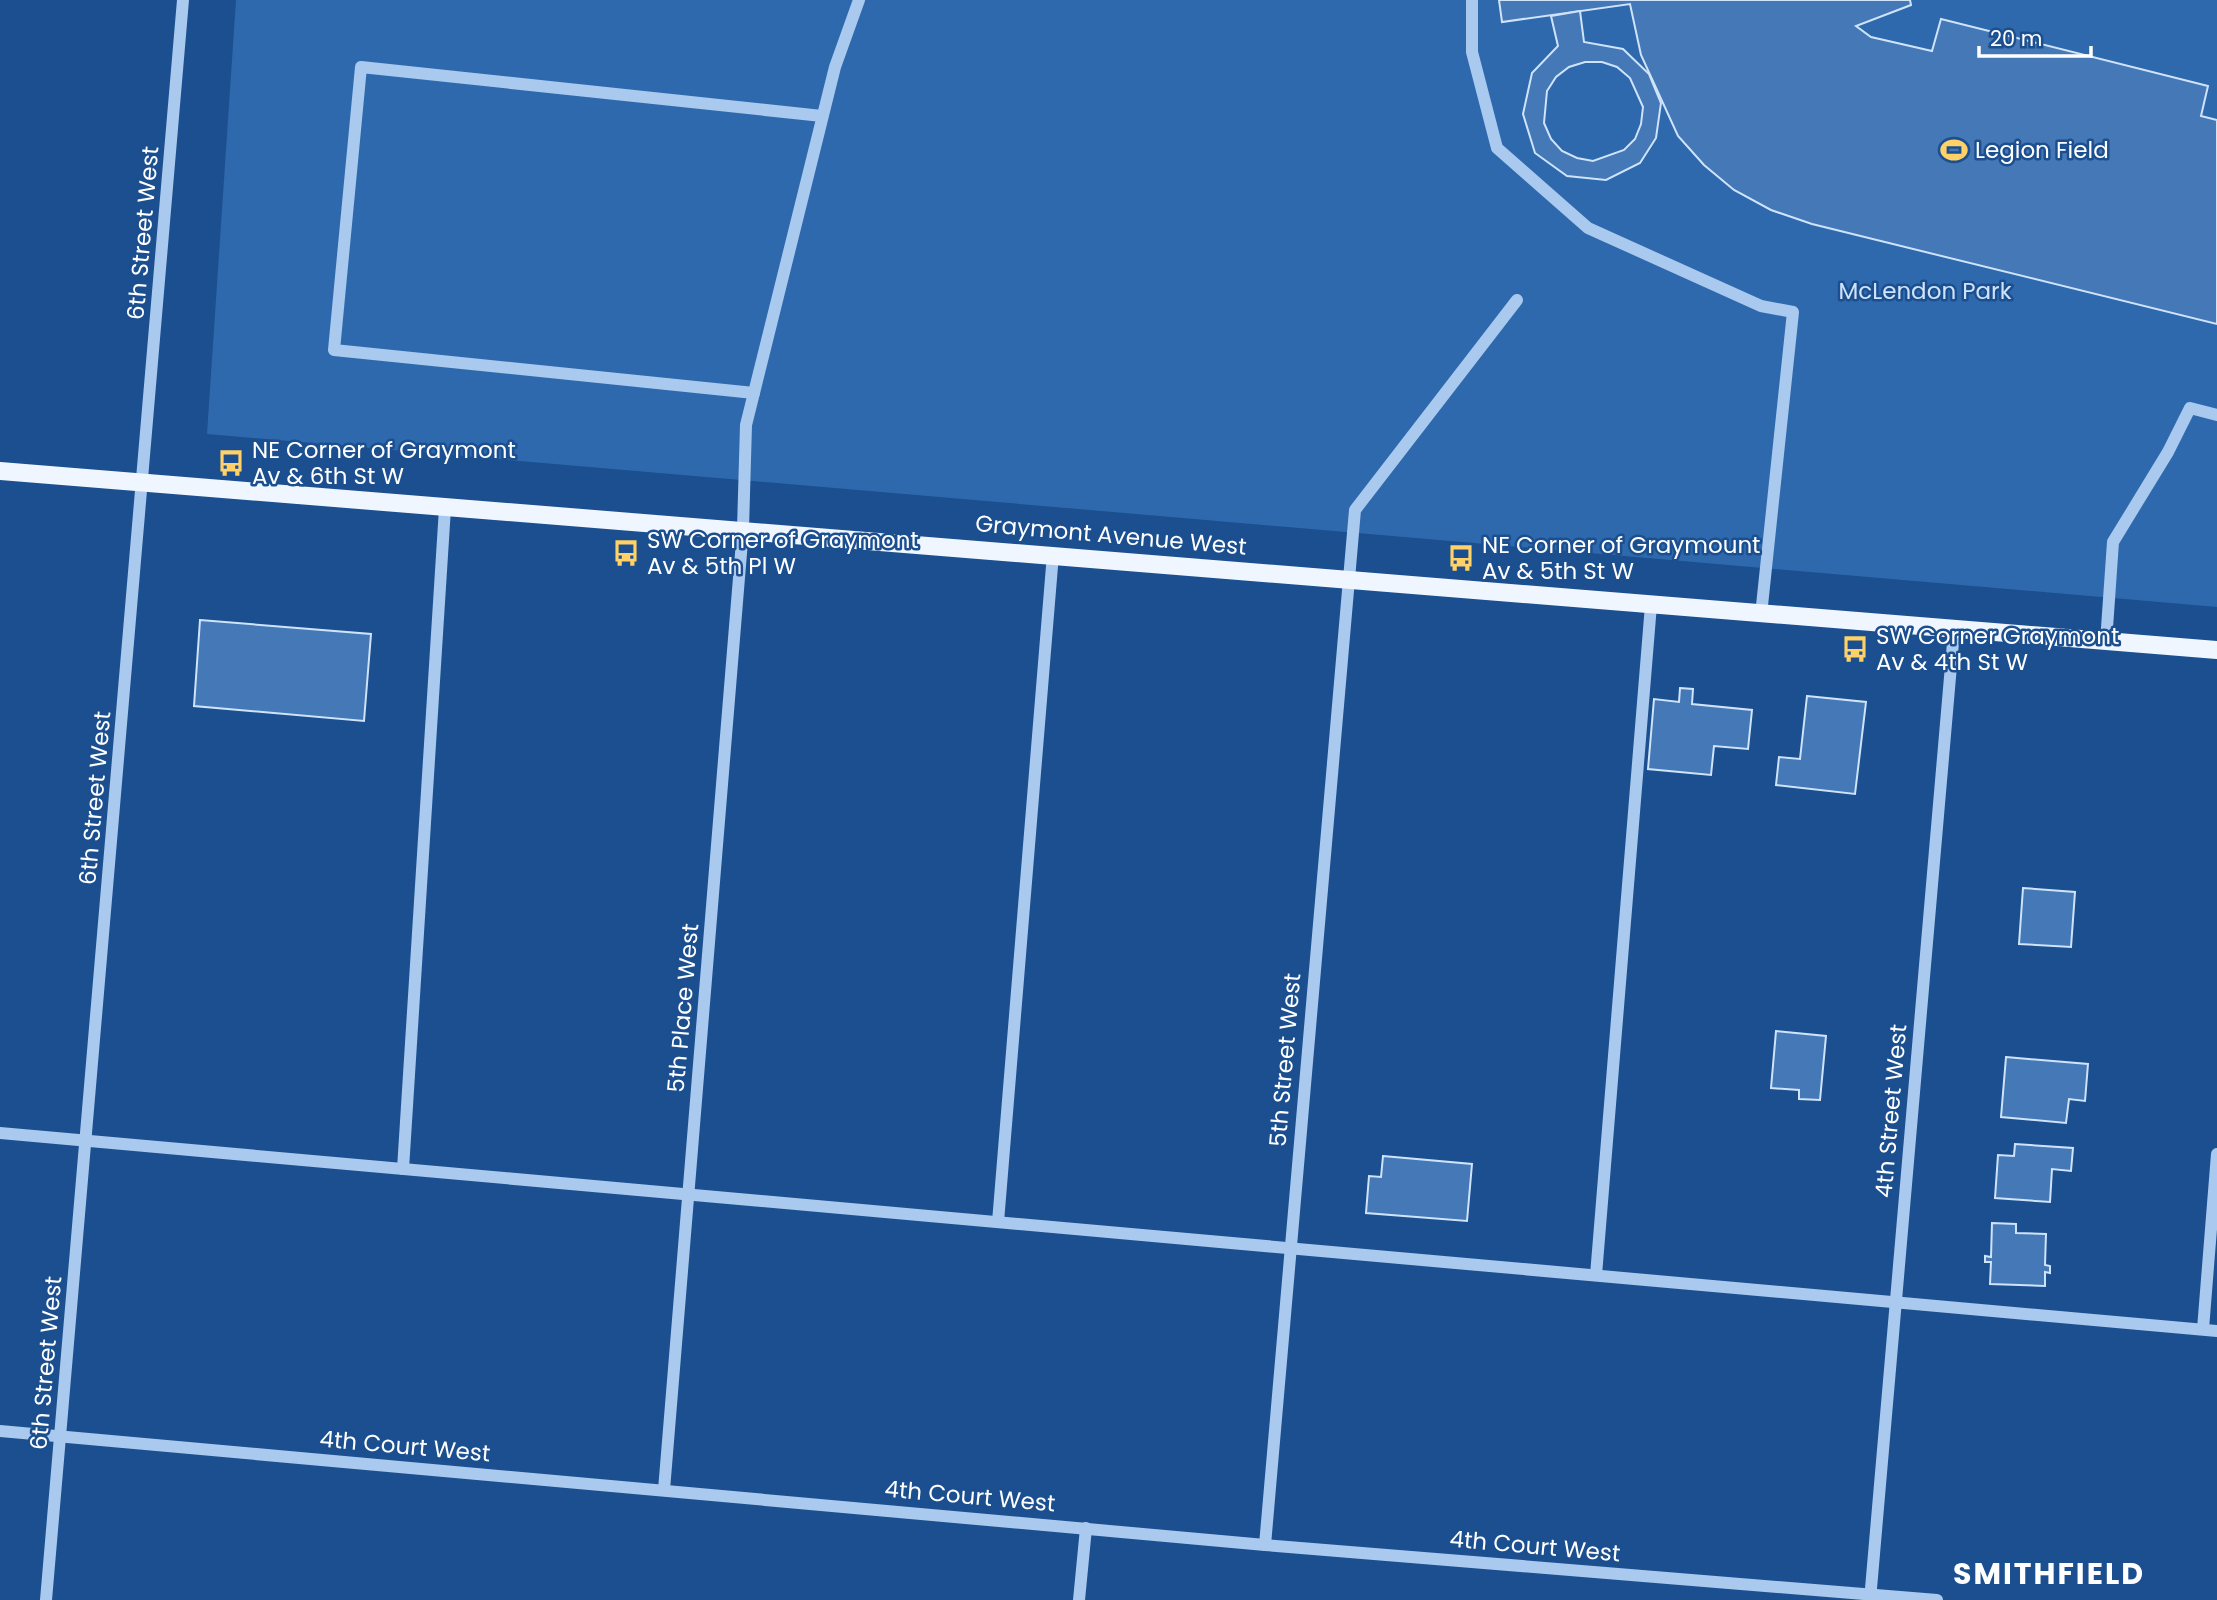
<svg xmlns="http://www.w3.org/2000/svg" width="2217" height="1600" font-family="Poppins,sans-serif">
<style>
.green{fill:#2e69ad}
.building{fill:#4478b7;stroke:#cfe3fa;stroke-width:2;fill-rule:evenodd}
.lines{fill:none;stroke-linecap:round;stroke-linejoin:round}
.minor{stroke:#a9c9ee;stroke-width:12}
.major{stroke:#f0f6ff;stroke-width:18}
.labels{text-anchor:middle;dominant-baseline:central;stroke-width:5;stroke-linejoin:round;paint-order:stroke}
.poi-label{font-size:23px;fill:#fff;stroke:#1b4f8f;text-anchor:start}
.street-label{font-size:23px;fill:#fff;stroke:#1b4f8f}
.park-label{font-size:23px;fill:#cfe3fa;stroke:#1b4f8f}
.district-label{font-size:30px;font-weight:bold;letter-spacing:2px;fill:#fff;stroke:#1b4f8f}
</style>
<rect width="100%" height="100%" fill="#1b4f8f"/>
<!-- green -->
<path class="green" d="M236,0H2217V607L207,434Z"/>
<!-- building -->
<g class="building">
<path d="M1499,0H1910L1911,5L1856,26L1871,37L1932,51L1941,19L2208,86L2201,116L2217,120V324L1812,224L1771,210L1734,190L1704,165L1678,136L1641,55L1630,4L1502,22Z"/>
<path d="M1580,11L1584,42L1623,49L1649,74L1661,103L1656,138L1640,163L1606,180L1567,176L1535,153L1523,114L1532,73L1558,46L1551,16ZM1585,62H1602L1617,67L1630,78L1643,107L1641,124L1635,139L1624,150L1593,161L1577,158L1562,151L1551,139L1544,123L1547,91L1556,77L1569,67Z"/>
<path d="M200,620L371,634L364,721L194,706Z"/>
<path d="M1680,688L1693,689L1692,704L1752,710L1748,749L1714,746L1711,775L1648,769L1654,699L1679,702Z"/>
<path d="M1807,696L1866,702L1855,794L1776,785L1779,757L1800,759Z"/>
<path d="M2023,888L2075,892L2071,947L2019,944Z"/>
<path d="M1776,1031L1826,1036L1820,1100L1799,1099V1090L1771,1088Z"/>
<path d="M2006,1057L2088,1064L2085,1101L2069,1099L2066,1123L2001,1117Z"/>
<path d="M2015,1144L2073,1148L2071,1171L2052,1169L2050,1202L1995,1198L1998,1155L2014,1156Z"/>
<path d="M1383,1156L1472,1164L1467,1221L1366,1213L1369,1176L1381,1177Z"/>
<path d="M1992,1223L2016,1224V1233L2046,1234L2045,1265L2050,1266V1273L2045,1272V1286L1990,1284L1991,1262H1985V1256L1991,1257Z"/>
</g>
<g class="lines">
<!-- minor -->
<g class="minor">
<path d="M1472,0V52L1497,148L1588,228L1761,306L1793,312L1761,615"/>
<path d="M754,393L334,350L361,67L822,116"/>
<path d="M2106,642L2113,542L2168,452L2190,408L2217,415"/>
<path d="M0,1133L2217,1331"/>
<path d="M403,1169L445,508"/>
<path d="M998,1222L1053,554"/>
<path d="M1596,1275L1651,605"/>
<path d="M2203,1329L2217,1154"/>
<path d="M0,1431L1265,1545L1937,1600"/>
<path d="M664,1490L743,529L746,425L835,67L859,0"/>
<path d="M1265,1545L1355,510L1517,300"/>
<path d="M46,1600L183,0"/>
<path d="M1079,1600L1086,1528"/>
<path d="M1870,1600L1954,631"/>
</g>
<!-- major -->
<path class="major" d="M0,471L2217,650"/>
</g>
<!-- icons -->
<defs>
<symbol id="stadium-bare" viewBox="-9 -9 18 18"><path d="M0-5a6.5 5 0 1 0 0 10a6.5 5 0 1 0 0-10ZM-3.5-1.8h7v3.6h-7Z" fill="#ffd166" stroke="#1b4f8f" stroke-width="2.5" paint-order="stroke"/></symbol>
<symbol id="bus-bare" viewBox="-9 -9 18 18"><path d="M-5-6H5V4H4V6H2V4H-2V6H-4V4H-5ZM-3.5-4V0h7V-4ZM-3.5 1.2v1.5H-2V1.2ZM2 1.2v1.5H3.5V1.2Z" fill="#ffd166" stroke="#1b4f8f" stroke-width="2.5" paint-order="stroke"/></symbol>
</defs>
<g fill-rule="evenodd">
<use href="#stadium-bare" x="1935" y="131" width="38" height="38"/>
<use href="#bus-bare" x="212" y="444" width="38" height="38"/>
<use href="#bus-bare" x="607" y="534" width="38" height="38"/>
<use href="#bus-bare" x="1442" y="539" width="38" height="38"/>
<use href="#bus-bare" x="1836" y="630" width="38" height="38"/>
</g>
<g class="labels">
<!-- poi labels -->
<g class="poi-label">
<text x="1975" y="150">Legion Field</text>
<text x="252" y="450">NE Corner of Graymont<tspan x="252" dy="26">Av &amp; 6th St W</tspan></text>
<text x="647" y="540">SW Corner of Graymont<tspan x="647" dy="26">Av &amp; 5th Pl W</tspan></text>
<text x="1482" y="545">NE Corner of Graymount<tspan x="1482" dy="26">Av &amp; 5th St W</tspan></text>
<text x="1876" y="636">SW Corner Graymont<tspan x="1876" dy="26">Av &amp; 4th St W</tspan></text>
</g>
<!-- street labels -->
<g class="street-label">
<text transform="translate(143 233) rotate(-85)">6th Street West</text>
<text transform="translate(1111 535) rotate(5)">Graymont Avenue West</text>
<text transform="translate(95 798) rotate(-85)">6th Street West</text>
<text transform="translate(683 1008) rotate(-85)">5th Place West</text>
<text transform="translate(1285 1060) rotate(-85)">5th Street West</text>
<text transform="translate(1891 1111) rotate(-85)">4th Street West</text>
<text transform="translate(46 1363) rotate(-85)">6th Street West</text>
<text transform="translate(405 1446) rotate(5)">4th Court West</text>
<text transform="translate(970 1496) rotate(5)">4th Court West</text>
<text transform="translate(1535 1546) rotate(5)">4th Court West</text>
</g>
<!-- park labels -->
<g class="park-label">
<text x="1925" y="291">McLendon Park</text>
</g>
<!-- district labels -->
<g class="district-label">
<text x="2049" y="1573">SMITHFIELD</text>
</g>
</g>
<!-- scale -->
<path d="M1979 46v10h112v-10" fill="none" stroke="#ffffff" stroke-width="3.5"/>
<text x="1990" y="46" font-size="21" fill="#ffffff" stroke="#1b4f8f" stroke-width="5" paint-order="stroke">20 m</text>
</svg>
